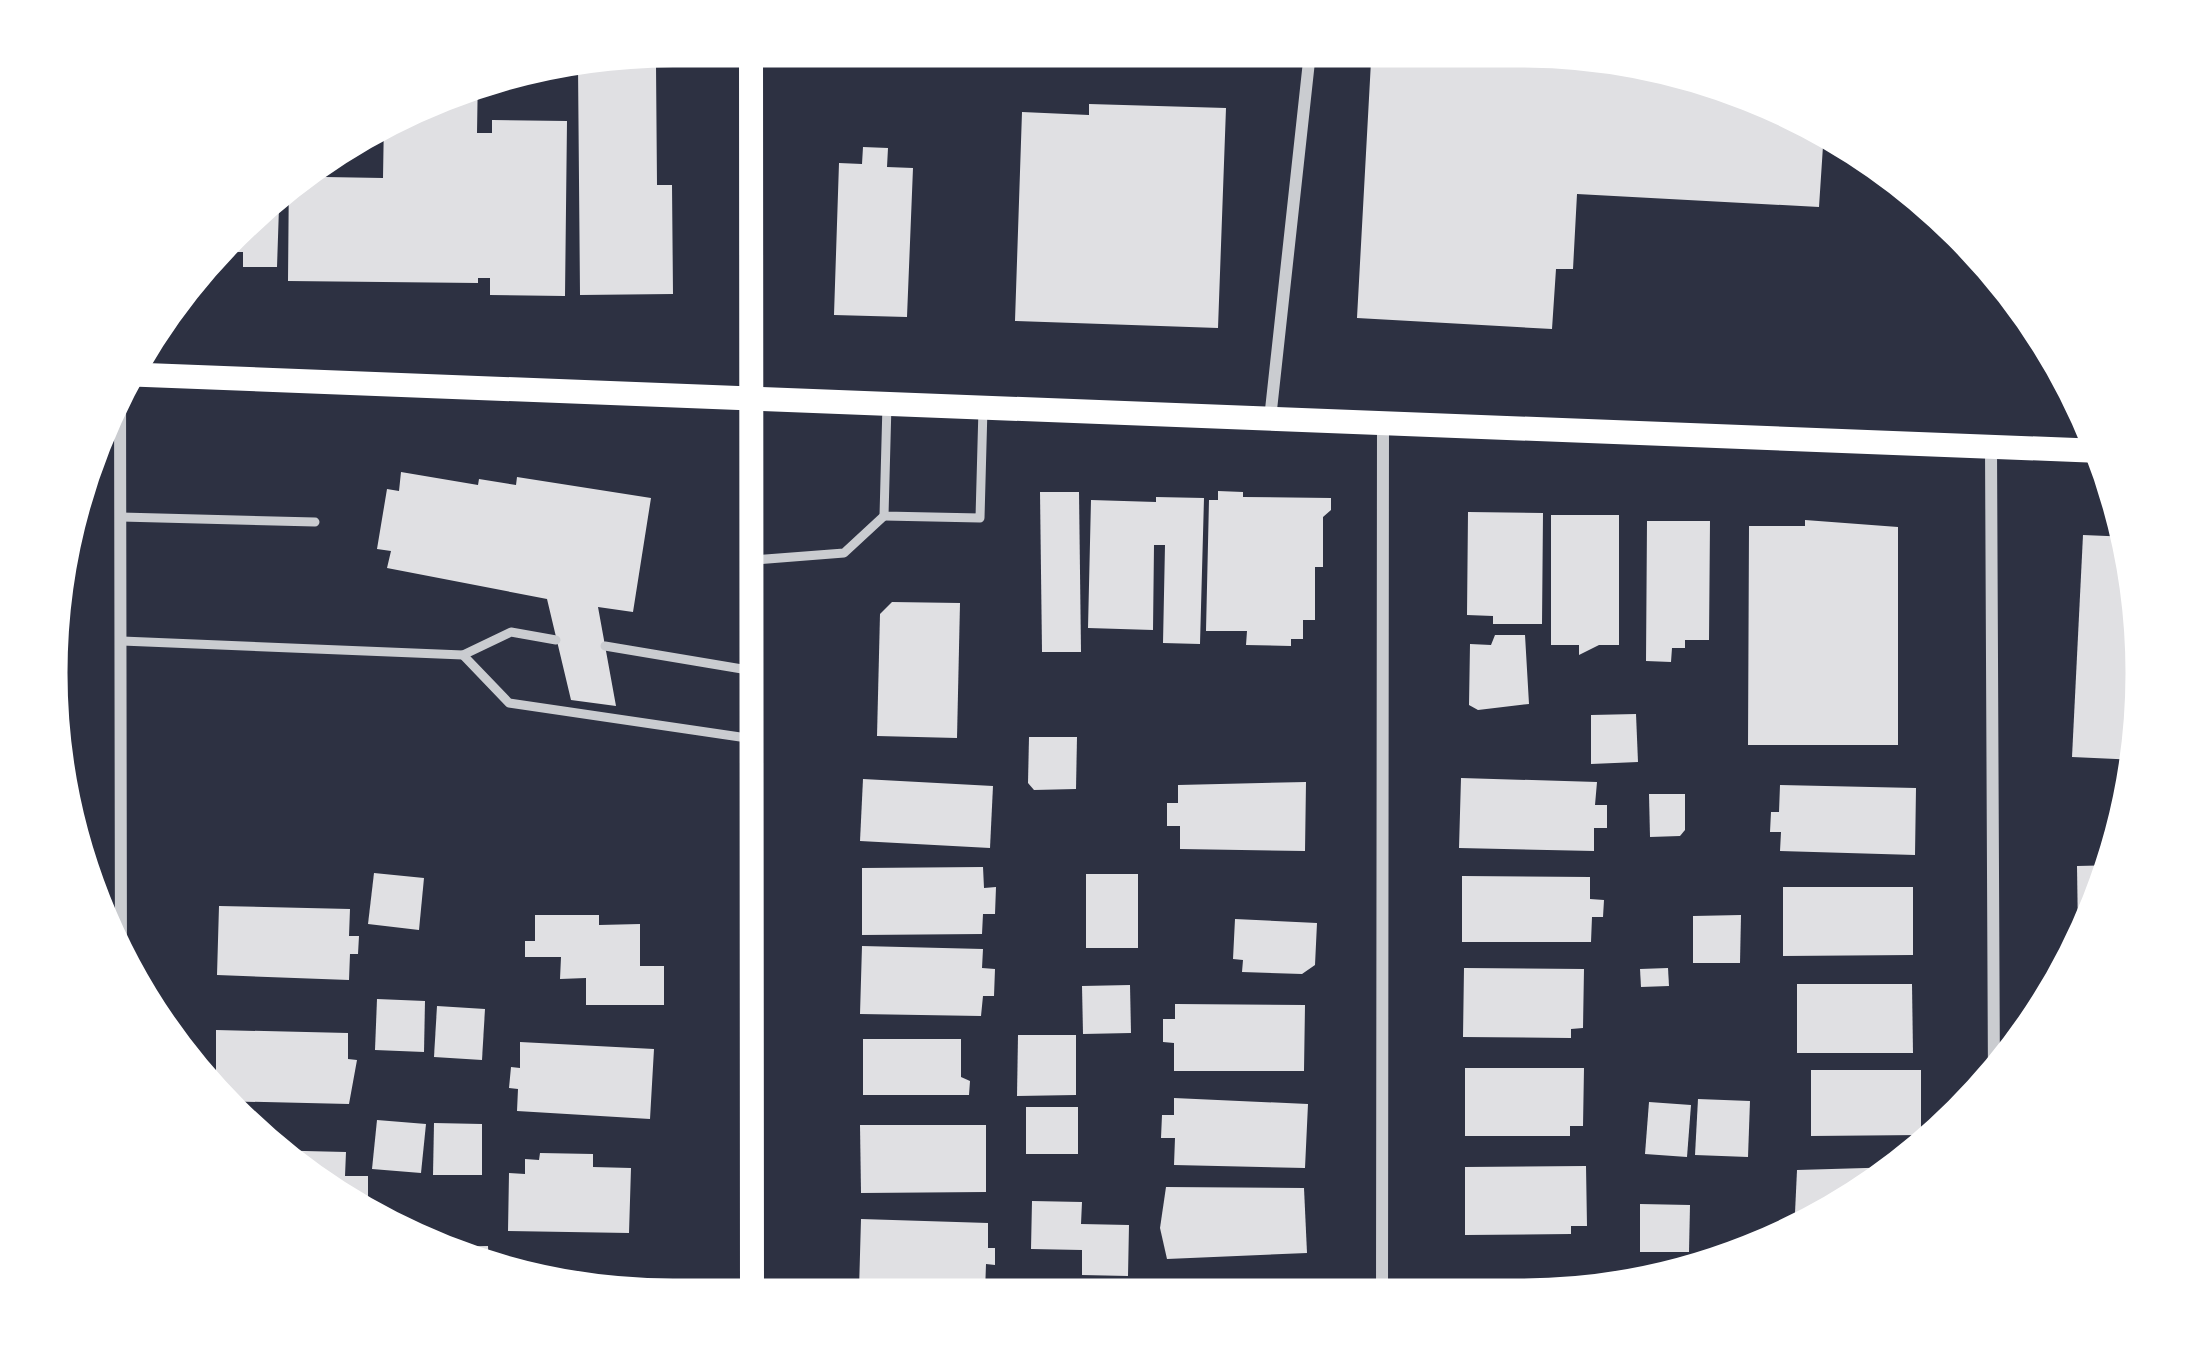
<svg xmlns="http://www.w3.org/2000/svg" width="2193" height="1346" font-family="'DejaVu Sans',sans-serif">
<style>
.building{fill:#e0e0e3}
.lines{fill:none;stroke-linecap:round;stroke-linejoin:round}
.service{stroke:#caccd0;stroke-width:9}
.minor{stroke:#caccd0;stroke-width:12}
.secondary{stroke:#fff;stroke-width:24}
.rim{fill:none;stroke:#fff;stroke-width:15}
</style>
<rect width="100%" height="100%" fill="#2d3142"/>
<!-- building -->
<g class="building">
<path d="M1372,43L1602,44L1762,87L1841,132L1840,147L1823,146L1819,207L1577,194L1573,269H1556L1552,329L1357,318Z"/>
<path d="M645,44V53H604V50Z"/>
<path d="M656,65L657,185H672L673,294L580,295L578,66Z"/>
<path d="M478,71L477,133H492V120L567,121L565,296L490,295V278H478V283L288,281L289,169L326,149L325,177L383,178L384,118Z"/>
<path d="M1089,104L1226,108L1218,328L1015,321L1022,112L1089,115Z"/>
<path d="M863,147L888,148L887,167L913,168L907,317L834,315L839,163L862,164Z"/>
<path d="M280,178L277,267H243V252H213Z"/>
<path d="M401,472L478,485L479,479L516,485L517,477L651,498L633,612L598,607L616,706L571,700L547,599L387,568L391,551L377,549L387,489L399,491Z"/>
<path d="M1218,491L1243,492V497L1331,498V510L1323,517V567H1315V620H1303V639H1291V646L1246,645L1247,631H1206L1209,500H1218Z"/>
<path d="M1040,492H1079L1081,652H1042Z"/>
<path d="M1156,497L1204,498L1200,644L1163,643L1165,545H1154L1153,630L1088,628L1091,500L1156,502Z"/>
<path d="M1468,512L1543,513L1542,624H1493V616L1467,615Z"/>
<path d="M1551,515H1619V645H1599L1579,655V645H1551Z"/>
<path d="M1805,520L1898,527V745H1748L1749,526H1805Z"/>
<path d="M1647,521H1710L1709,640H1685V648H1672L1671,662L1646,661Z"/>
<path d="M2083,535L2131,537L2148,590L2138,760L2072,757Z"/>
<path d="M892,602L960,603L957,738L877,736L880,614Z"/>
<path d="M1495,635H1525L1529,704L1478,710L1469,705L1470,644L1491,645Z"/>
<path d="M1636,714L1638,762L1591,764V715Z"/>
<path d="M1029,737H1077L1076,789L1034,790L1028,783Z"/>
<path d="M1461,778L1597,782L1595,805H1607V828H1594V851L1459,848Z"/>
<path d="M863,779L993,786L990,848L860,841Z"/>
<path d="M1306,782L1305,851L1180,849V826H1167V803H1178V785Z"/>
<path d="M1780,785L1916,788L1915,855L1780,851L1781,832H1770L1771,812H1779Z"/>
<path d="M1649,794H1685V830L1680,836L1650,837Z"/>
<path d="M2118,865L2085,934H2078L2077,866Z"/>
<path d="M983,867L984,888L996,887L995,914H983L982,934L862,935V868Z"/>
<path d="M374,873L424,878L419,930L368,924Z"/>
<rect x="1086" y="874" width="52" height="74"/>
<path d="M1462,876L1590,877V899L1604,900L1603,917H1592L1591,942H1462Z"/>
<path d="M1783,887H1913V955L1783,956Z"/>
<path d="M219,906L350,909L349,936H359L358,954H350L349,980L217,975Z"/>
<path d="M535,915H599V925L640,924V966H664V1005H586V978L560,979L561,957H525V941H535Z"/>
<path d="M1741,915L1740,963H1693V916Z"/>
<path d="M1235,919L1317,923L1315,965L1302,974L1242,972L1243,960L1233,959Z"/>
<path d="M862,946L983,949L982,968L995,969L994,996H983L981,1016L860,1014Z"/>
<path d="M1464,968L1584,969L1583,1028L1571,1029V1038L1463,1037Z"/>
<path d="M1668,968L1669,986L1641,987L1640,969Z"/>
<path d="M1797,984H1912L1913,1053H1797Z"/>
<path d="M1130,985L1131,1033L1083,1034L1082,986Z"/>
<path d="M377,999L425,1001L424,1052L375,1050Z"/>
<path d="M1175,1004L1305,1005L1304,1071H1174V1043L1163,1042V1019H1175Z"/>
<path d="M437,1006L485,1009L482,1060L434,1057Z"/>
<path d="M216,1030L348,1033V1059L357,1060L349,1104L216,1101Z"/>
<path d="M1018,1035H1076V1095L1017,1096Z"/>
<path d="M863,1039H961V1077L970,1081L969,1095H863Z"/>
<path d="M520,1042L654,1049L650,1119L517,1111L518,1089L509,1088L511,1067L520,1068Z"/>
<path d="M1465,1068H1584L1583,1126H1570V1136H1465Z"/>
<path d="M1811,1070H1921V1135L1811,1136Z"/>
<path d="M1174,1098L1308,1104L1305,1168L1174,1165L1175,1138H1161L1162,1115H1174Z"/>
<path d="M1698,1099L1750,1101L1748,1157L1695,1155Z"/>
<path d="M1649,1102L1691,1105L1687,1157L1645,1154Z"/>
<rect x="1026" y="1107" width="52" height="47"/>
<path d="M377,1120L426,1124L421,1173L372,1169Z"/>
<path d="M434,1123L482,1124V1175H433Z"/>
<path d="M860,1125H986V1192L861,1193Z"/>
<path d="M263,1150L346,1152L345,1176H368V1202L348,1201L347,1211L288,1176Z"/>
<path d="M540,1153L593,1154V1167L631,1168L629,1233L508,1231L509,1173L525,1174V1159L539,1160Z"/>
<path d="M1586,1166L1587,1226H1571V1234L1465,1235V1167Z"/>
<path d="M1900,1167L1836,1222L1811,1234H1794L1797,1170Z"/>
<path d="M1166,1187L1304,1188L1307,1253L1167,1259L1160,1228Z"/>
<path d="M1032,1201L1082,1202L1081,1224L1129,1225L1128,1276L1082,1275V1250L1031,1249Z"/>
<path d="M1640,1204L1690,1205L1689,1252H1640Z"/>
<path d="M861,1219L988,1223V1248H995V1265L986,1264L985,1293L859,1290Z"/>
<path d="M488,1246L489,1275L437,1261V1247Z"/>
<path d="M1563,1280L1564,1288H1581V1302L1463,1305V1282Z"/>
<path d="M1162,1291L1307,1292V1305L1162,1304Z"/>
<path d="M559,1293L655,1295V1302H591Z"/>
</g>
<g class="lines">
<!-- service -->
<g class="service">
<path d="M887,404L884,516L980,518L983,408"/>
<path d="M121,517L315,522"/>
<path d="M754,560L844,553L884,516"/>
<path d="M122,641L463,655L511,632L556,640"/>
<path d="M605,646L748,670"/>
<path d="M463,655L509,703L747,738"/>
</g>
<!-- minor -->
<g class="minor">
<path d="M120,374L121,975"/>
<path d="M1270,419L1311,43"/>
<path d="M1991,447L1994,1084"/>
<path d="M1382,1305L1383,424"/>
</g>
<!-- secondary -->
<g class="secondary">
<path d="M751,39L752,1302"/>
<path d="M120,374L2101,451"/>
</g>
</g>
<!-- crop -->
<path d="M0 0H2193V1346H0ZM673 60H1520A613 613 0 0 1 2133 673V673A613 613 0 0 1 1520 1286H673A613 613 0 0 1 60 673V673A613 613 0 0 1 673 60Z" fill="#fff" fill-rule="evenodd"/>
<path class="rim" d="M673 60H1520A613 613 0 0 1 2133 673V673A613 613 0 0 1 1520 1286H673A613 613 0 0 1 60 673V673A613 613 0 0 1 673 60Z"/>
</svg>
